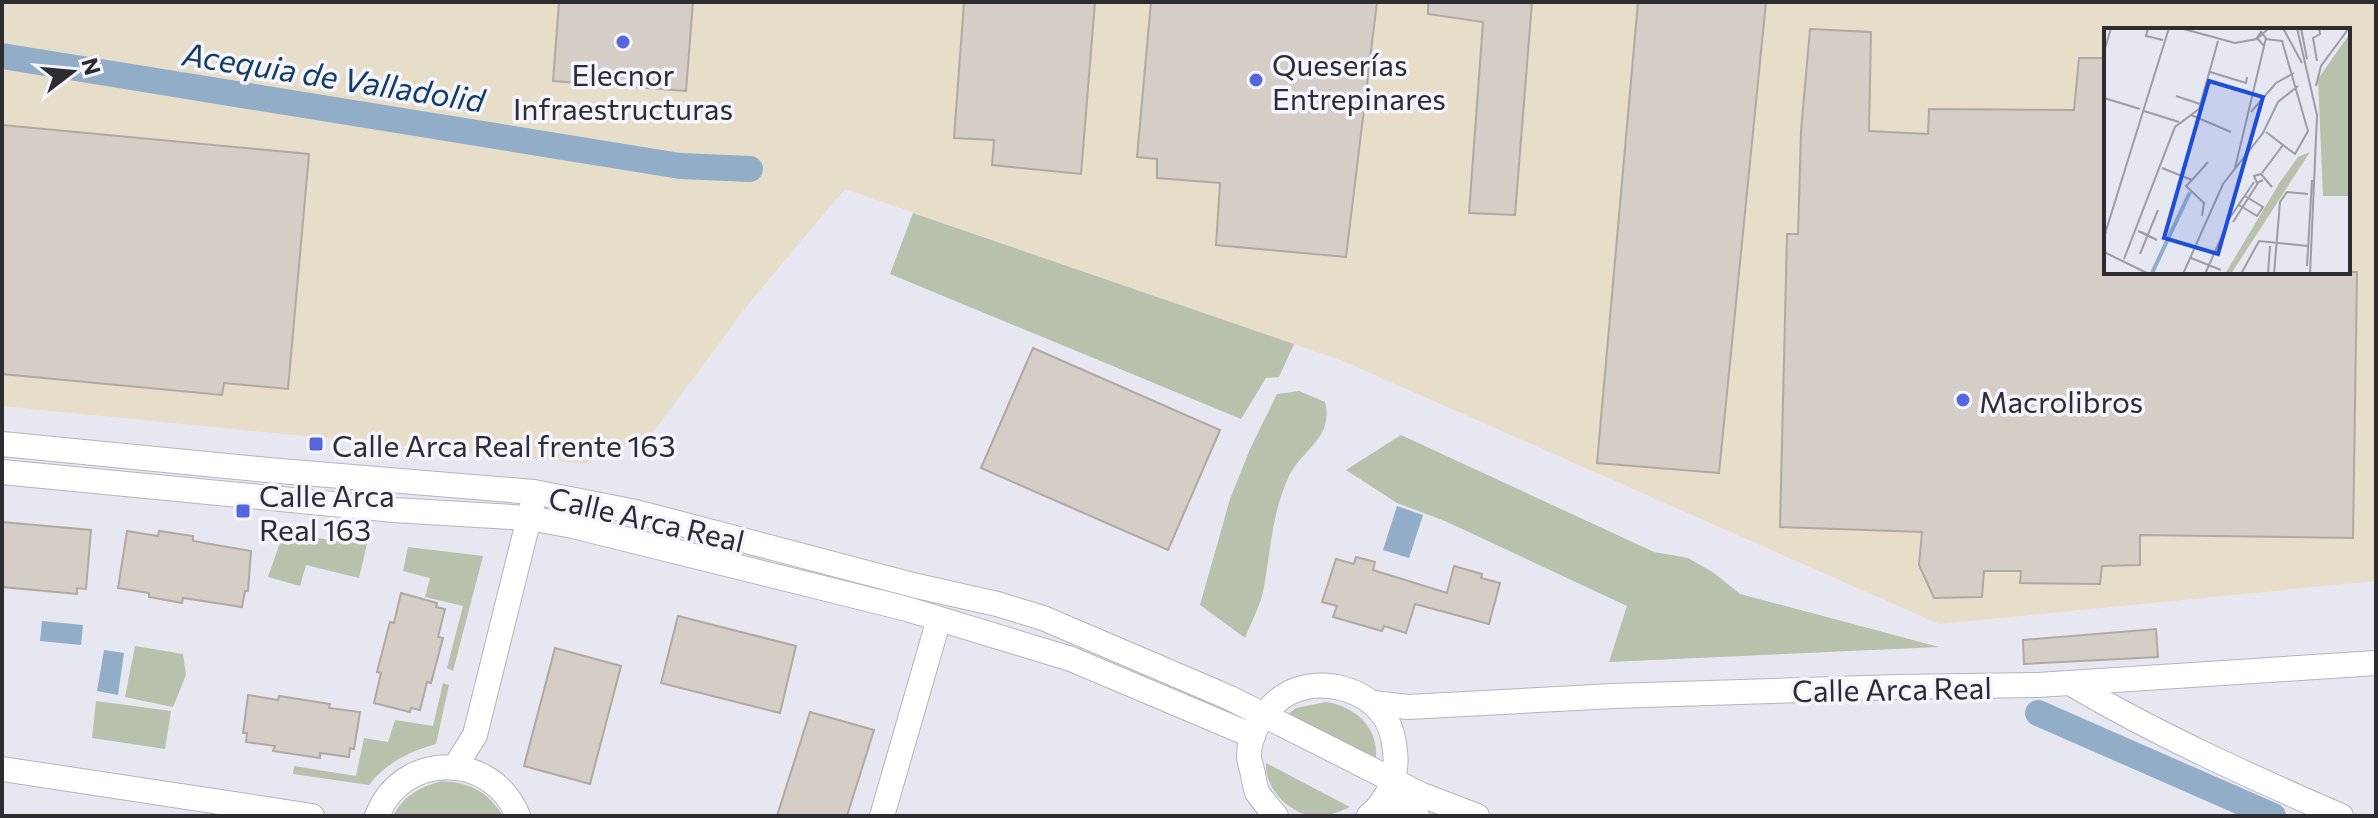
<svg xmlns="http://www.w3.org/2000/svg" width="2378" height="818" font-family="Commissioner,sans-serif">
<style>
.industrial{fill:#e6dec9;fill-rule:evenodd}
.green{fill:#b8c1ab}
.water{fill:#92adc8}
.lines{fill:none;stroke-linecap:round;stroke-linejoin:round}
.canal{stroke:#92adc8;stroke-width:26}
.building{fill:#d5cec6;stroke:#b0a9a2;stroke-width:2}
.street-casing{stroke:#b4b4be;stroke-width:26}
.street{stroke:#fff;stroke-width:24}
.poi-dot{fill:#5565dc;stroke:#f5f5ff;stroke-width:3}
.labels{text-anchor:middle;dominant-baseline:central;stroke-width:7;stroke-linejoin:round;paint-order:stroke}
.poi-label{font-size:30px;fill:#2d2c30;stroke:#f5f5ff;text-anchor:start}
.street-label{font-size:30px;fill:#2d2c30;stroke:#f5f5ff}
.water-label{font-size:32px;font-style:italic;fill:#143d63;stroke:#f5f5ff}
.inset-river{fill:none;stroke:#92adc8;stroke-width:4}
.inset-road{fill:none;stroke:#9d9ca4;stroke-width:2}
.view{fill:#1d4ed8;fill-opacity:0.15;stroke:#1d4ed8;stroke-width:4}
.inset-edge{fill:none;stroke:#2d2c30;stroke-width:4}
</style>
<rect width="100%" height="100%" fill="#e7e7f1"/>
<!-- industrial -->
<path class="industrial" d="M2,2H2376V581L1939,624L1343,361L845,189L753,298L654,431L586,464L2,406ZM2106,30H2348V272H2106Z"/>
<!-- green -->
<g class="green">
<path d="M913,213L1294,344L1279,377L1266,378L1241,419L890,274Z"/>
<path d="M1299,391L1325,402C1334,438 1303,448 1289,476C1271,515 1271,552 1263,592C1259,608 1251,623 1245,638L1200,605L1230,499L1250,449L1277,394Z"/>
<path d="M1401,435L1654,552L1688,558L1714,573L1740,594L1939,647L1609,662L1627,606L1445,521L1397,503L1346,470Z"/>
<path d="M283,534L367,544L359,578L306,565L300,586L268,577Z"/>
<path d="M408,547L483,556L453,671L447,668L463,606L425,597L430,578L403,571Z"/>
<path d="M135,646L183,654L186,675L173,707L125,697Z"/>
<path d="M443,683L449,685L436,744C410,751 386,763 369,785L293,774L294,766L356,776L364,738L388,742L395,720L433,726Z"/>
<path d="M96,701L171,711L165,749L92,738Z"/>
<path d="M1326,702C1356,707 1378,727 1376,758L1287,715L1296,708Z"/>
<path d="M1266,763L1350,807C1339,812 1327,817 1313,816C1289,813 1264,788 1266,763Z"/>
<path d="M442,781C471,783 487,791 503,816H393C404,795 420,787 442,781Z"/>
</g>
<!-- water -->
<g class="water">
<path d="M1397,506L1423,515L1409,558L1383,550Z"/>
<path d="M42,621L83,625L81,645L40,641Z"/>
<path d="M104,650L124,653L118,695L97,691Z"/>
</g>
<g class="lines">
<!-- canal -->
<g class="canal">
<path d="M2,56L680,166L750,169"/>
<path d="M2038,713L2273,816"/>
</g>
</g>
<!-- building -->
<g class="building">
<path d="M559,2H693L686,91L553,81Z"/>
<path d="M964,2H1095L1081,174L992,165L994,140L954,138Z"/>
<path d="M1151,2H1377L1346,257L1216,245L1220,183L1157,178V159L1137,157Z"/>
<path d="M1428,2H1532L1515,215L1469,213L1483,22L1428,14Z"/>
<path d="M1638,2H1766L1719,473L1597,463Z"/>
<path d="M1810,29L1871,32L1869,131L1928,134L1929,109L2074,110L2079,58H2106V272H2357L2353,538L2140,535V565L2102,566L2100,584L2020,583L2021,571H1984L1982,597L1934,598L1919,565L1922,532L1780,527L1787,234H1798L1801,131Z"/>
<path d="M2,125L309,154L288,389L224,383L222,395L2,374Z"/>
<path d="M1033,348L1220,430L1168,550L981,468Z"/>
<path d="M2,522L91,530L86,589L77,588V594L2,587Z"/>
<path d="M127,531L158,536L159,531L193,536V541L251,551L248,591H245L242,607L183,598L182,603L149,597V593L118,588Z"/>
<path d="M1356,557L1375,562L1373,570L1447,593L1454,566L1482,574L1481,578L1500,583L1489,624L1415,604L1406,633L1384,626L1382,631L1333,617L1337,606L1322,602L1336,559L1354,564Z"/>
<path d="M401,593L437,603L436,607L445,609L438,637L443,638L431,683L427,682L420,710L411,708L410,712L374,703L381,673L377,672L390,622L394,623Z"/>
<path d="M678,616L796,646L780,713L661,683Z"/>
<path d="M2156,629L2158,657L2024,664L2023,640Z"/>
<path d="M555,648L621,666L590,784L524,766Z"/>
<path d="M248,695L278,700L279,696L330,704L329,708L360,712L354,749L350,748L349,757L320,753V758L273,751L275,746L246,742L247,733H243Z"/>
<path d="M810,712L874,730L847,816H777Z"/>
</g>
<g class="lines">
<defs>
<g id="street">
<path d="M2,444L268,470L534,492L636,512L917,586L997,604L1043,618L1230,698L1422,795L1477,816"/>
<path d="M2,472L394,510L529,518L573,526L907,609L1071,659L1253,736"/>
<path d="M2070,683C2156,734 2249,776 2341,816"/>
<path d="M1373,703L1408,707L1613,696L1898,687L2038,685L2376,663"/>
<path d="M455,767L475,735L532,506"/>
<path d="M2,769L312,816"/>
<path d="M1382,803L1417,816"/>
<path d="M377,816C402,751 492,751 518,816"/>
<path d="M882,816L939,619"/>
<path d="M1276,816C1270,809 1262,800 1257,792C1255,787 1254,780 1253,774C1252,769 1249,762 1249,756C1249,731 1268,703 1291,692C1323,677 1369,689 1387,721C1392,730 1394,741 1395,751C1398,776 1388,800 1369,816"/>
</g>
</defs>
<!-- street casing -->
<use href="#street" class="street-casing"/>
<!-- street -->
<use href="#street" class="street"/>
</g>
<!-- markers -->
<g class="poi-dot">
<circle cx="623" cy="42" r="8"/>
<circle cx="1256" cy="80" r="8"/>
<circle cx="1963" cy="400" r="8"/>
<rect x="308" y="436" width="16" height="16" rx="4"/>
<rect x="235" y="503" width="16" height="16" rx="4"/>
</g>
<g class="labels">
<!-- poi labels -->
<g class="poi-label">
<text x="1272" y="63">Queserías<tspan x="1272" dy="34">Entrepinares</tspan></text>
<text x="623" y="73" text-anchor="middle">Elecnor<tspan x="623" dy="34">Infraestructuras</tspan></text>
<text x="1979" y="400">Macrolibros</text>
<text x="332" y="444">Calle Arca Real frente 163</text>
<text x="259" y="494">Calle Arca<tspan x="259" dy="34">Real 163</tspan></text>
</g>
<!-- street labels -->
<g class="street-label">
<text transform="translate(647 518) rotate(13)">Calle Arca Real</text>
<text transform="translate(1892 688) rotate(-1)">Calle Arca Real</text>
</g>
<!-- water labels -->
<g class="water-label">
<text transform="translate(334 76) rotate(9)">Acequia de Valladolid</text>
</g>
</g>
<!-- overview -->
<g transform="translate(2104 28)">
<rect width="246" height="246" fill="#e7e7f1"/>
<path d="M246,5V168H219L214,51ZM206,124L127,246H121L176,154L194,129Z" fill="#b8c1ab"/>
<path class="inset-river" d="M48,245L86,164"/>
<path class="inset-road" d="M44,0L42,8L59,12M76,0L131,15L153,11L165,0M179,0L198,35M193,0L213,87L206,246M197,0L203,31M161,11L178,13L204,103L191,126L162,104M0,24L7,0M213,33L209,10L216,6L215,0M106,44L142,55L143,49M212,58L217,38L245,0M72,68L96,76M0,70L36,81M40,83L75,94M147,84L172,55L190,45M87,87L127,104M58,140L88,152L104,134M131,140L162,10L157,4L153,10L160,18M158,145L179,117M88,152L82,158L100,175L98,188M159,152L153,155L150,148L157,146L168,159M135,177L153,188L159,179L141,168M125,191L150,154M129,194L154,155M34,203L53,212L37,204M0,209L65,0M0,224L45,246M36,226L54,182M87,230L117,242M20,231L71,99L95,81L114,13M203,238L208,152M79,246L119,156L159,105L174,74L194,58M101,246L121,201M137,246L155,213L204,218M164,246L166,218M170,246L176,174L183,164L204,166"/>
<path class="view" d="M105,53L159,69L114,226L60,210Z"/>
<rect width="246" height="246" class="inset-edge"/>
</g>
<!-- border -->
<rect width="2378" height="818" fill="none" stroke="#2d2c30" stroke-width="8"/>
<!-- north arrow -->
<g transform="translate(72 72) rotate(74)" stroke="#f5f5ff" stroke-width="6" paint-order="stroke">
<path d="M0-6L14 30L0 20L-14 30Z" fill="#2d2c30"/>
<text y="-12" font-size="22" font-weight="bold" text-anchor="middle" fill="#2d2c30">N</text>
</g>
</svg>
